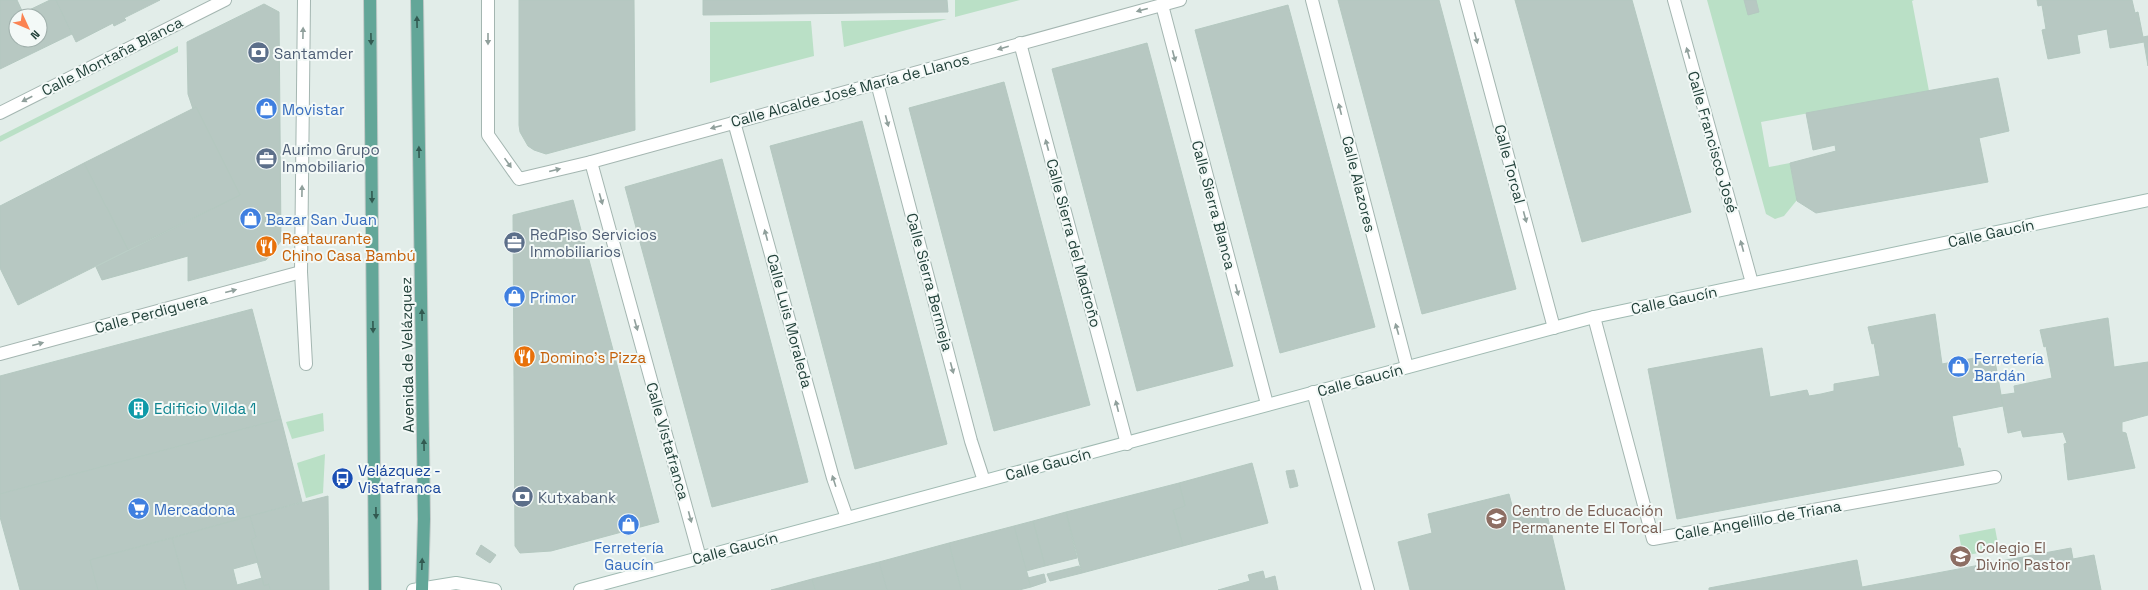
<svg xmlns="http://www.w3.org/2000/svg" width="2148" height="590" font-family="'Space Grotesk',sans-serif">
<style>
.green{fill:#bae0c6}
.building{fill:#b7c8c2;stroke:#b4c8c0;fill-rule:evenodd}
.lines{fill:none;stroke-linecap:round;stroke-linejoin:round}
.service-casing{stroke:#a4b6b1;stroke-width:14}
.minor-casing{stroke:#a4b6b1;stroke-width:14}
.secondary-casing{stroke:#a0bab2;stroke-width:14}
.primary-casing{stroke:#c1cac8;stroke-width:14}
.service{stroke:#fff;stroke-width:12}
.minor{stroke:#fff;stroke-width:12}
.secondary{stroke:#fff;stroke-width:12}
.primary{stroke:#63a698;stroke-width:12}
.oneway{fill:#90a09c}
.oneway2{fill:#325a51}
.labels{text-anchor:middle;dominant-baseline:central;stroke-width:4;stroke-linejoin:round;paint-order:stroke}
.service-label{font-size:15px;fill:#4e5e75;stroke:#f3f9f7;text-anchor:start}
.street-label{font-size:15px;fill:#214039;stroke:#f3f9f7}
.shop-label{font-size:15px;fill:#366cbe;stroke:#f3f9f7;text-anchor:start}
.food-label{font-size:15px;fill:#c56008;stroke:#f3f9f7;text-anchor:start}
.culture-label{font-size:15px;fill:#0d838f;stroke:#f3f9f7;text-anchor:start}
.transit-label{font-size:15px;fill:#164399;stroke:#f3f9f7;text-anchor:start}
.education-label{font-size:15px;fill:#785e54;stroke:#f3f9f7;text-anchor:start}
</style>
<rect width="100%" height="100%" fill="#e2ede9"/>
<!-- green -->
<g class="green">
<path d="M955,0H1020L955,17Z"/>
<path d="M1707,0H1914L1912,1L1929,91L1761,122L1769,167L1790,163L1797,200L1784,216L1775,219L1766,214Z"/>
<path d="M947,19L844,47L841,21Z"/>
<path d="M811,21L814,56L710,83V22Z"/>
<path d="M178,46V52L0,142V136Z"/>
<path d="M323,413L324,431L292,439L286,422Z"/>
<path d="M325,454L323,493L306,498L297,463Z"/>
<path d="M1995,528L1999,549L1963,556L1959,535Z"/>
</g>
<!-- building -->
<g class="building">
<path d="M0,0H17L23,13L50,0H56L72,34L0,69ZM16,16H40V40H16Z"/>
<path d="M56,0H160L124,18L126,20L114,26L113,23L76,42Z"/>
<path d="M519,0H634L635,130L546,154L534,150L528,146L520,132L519,125Z"/>
<path d="M703,0H947L948,12L703,15Z"/>
<path d="M1338,0H1439L1516,289L1422,314Z"/>
<path d="M1515,0H1632L1691,212L1582,242Z"/>
<path d="M1744,0H1756L1759,12L1748,15Z"/>
<path d="M2037,0H2132L2135,13L2138,12L2143,37L2148,36V66L2144,42L2110,48L2107,29L2077,35L2080,53L2048,59L2042,30L2046,29L2042,5L2038,6Z"/>
<path d="M264,4L279,12L281,241L266,260L188,281V256L102,280L96,267L240,195L196,107L193,109L188,94L187,42Z"/>
<path d="M1288,5L1375,327L1280,353L1195,30Z"/>
<path d="M1147,43L1233,366L1137,391L1052,69Z"/>
<path d="M1998,78L2009,131L1979,138L1988,182L1816,213L1797,201L1790,163L1836,151L1835,145L1813,150L1806,113Z"/>
<path d="M1004,82L1090,405L994,431L909,108Z"/>
<path d="M196,107L240,195L128,250L84,163Z"/>
<path d="M862,121L947,444L855,469L770,146Z"/>
<path d="M722,159L808,482L712,507L625,187Z"/>
<path d="M84,163L128,250L18,305L0,268V206Z"/>
<path d="M573,200L659,522L551,551L520,553L515,546L513,215Z"/>
<path d="M252,309L281,419L0,494V376Z"/>
<path d="M1935,314L1942,364L1980,357L1981,364L1995,361L2003,406L1952,416L1958,448H1960L1964,465L1677,519L1648,369L1762,348L1770,397L1807,390L1809,396L1821,394L1834,391V384L1880,376L1874,343L1872,344L1868,327Z"/>
<path d="M2108,318L2114,367L2148,362V415L2122,422V432L2126,433L2135,468L2068,480L2064,444L2067,443L2063,432L2023,437L2021,430L2008,433L2001,395L2015,393L2014,386L2052,378L2046,346L2044,347L2040,330Z"/>
<path d="M281,419L302,502L90,560L98,590H20L0,517V494Z"/>
<path d="M1252,463L1268,523L1183,546L1173,510L1185,506L1179,483Z"/>
<path d="M1294,470L1298,486L1290,488L1286,471Z"/>
<path d="M1179,483L1185,506L1173,510L1183,546L1082,573L1066,512Z"/>
<path d="M1509,494L1514,513L1545,506L1565,590H1410L1398,542L1432,533L1428,514Z"/>
<path d="M328,496L329,590H270L269,584L264,586L251,540L256,537L250,516Z"/>
<path d="M1066,512L1077,558L1045,566L1033,521Z"/>
<path d="M250,516L256,537L251,540L258,562L233,569L237,585L262,578L264,586L269,584L270,590H186L172,538Z"/>
<path d="M1033,521L1045,566L1026,571L1014,526Z"/>
<path d="M1014,526L1031,587L1019,590H961L949,543Z"/>
<path d="M172,538L186,590H98L90,560Z"/>
<path d="M949,543L961,590H887L879,562Z"/>
<path d="M481,545L496,555L490,563L476,554Z"/>
<path d="M2071,548L2073,559L2094,555L2101,590H1709V588L1857,560L1862,587Z"/>
<path d="M879,562L887,590H815L812,579Z"/>
<path d="M1079,566L1082,573L1050,581L1047,574Z"/>
<path d="M1263,571L1265,579L1275,576L1278,590H1218L1250,581L1248,575Z"/>
<path d="M1044,574L1046,582L1031,587L1028,578Z"/>
<path d="M812,579L815,590H771L779,588Z"/>
</g>
<g class="lines">
<defs>
<path id="service" d="M1594,317L1653,539L1995,477"/>
<g id="minor">
<path d="M304,0L301,272L306,364"/>
<path d="M488,0V135L519,179L591,162L1180,0"/>
<path d="M1312,0L1407,367"/>
<path d="M1466,0L1554,328"/>
<path d="M1674,0L1752,283"/>
<path d="M1162,5L1267,404"/>
<path d="M1020,43L1127,444"/>
<path d="M877,83L971,441L984,481"/>
<path d="M0,113L225,0"/>
<path d="M734,122L833,478L847,518"/>
<path d="M591,162L700,558"/>
<path d="M0,354L301,272"/>
<path d="M1313,392L1368,590"/>
</g>
<g id="secondary">
<path d="M413,590L456,583L495,590"/>
<path d="M580,590L1594,317L2148,200"/>
</g>
<g id="primary">
<path d="M370,0L375,590"/>
<path d="M417,0L424,519L422,590"/>
</g>
</defs>
<!-- service casing -->
<use href="#service" class="service-casing"/>
<!-- minor casing -->
<use href="#minor" class="minor-casing"/>
<!-- secondary casing -->
<use href="#secondary" class="secondary-casing"/>
<!-- primary casing -->
<use href="#primary" class="primary-casing"/>
<!-- service -->
<use href="#service" class="service"/>
<!-- minor -->
<use href="#minor" class="minor"/>
<!-- secondary -->
<use href="#secondary" class="secondary"/>
<!-- primary -->
<use href="#primary" class="primary"/>
</g>
<!-- one-way arrows -->
<defs><path id="oneway-solid" d="M-6-.8H1V-3.2L6.5 0L1 3.2V.8H-6Z"/></defs>
<g class="oneway">
<use href="#oneway-solid" transform="translate(1142 10) rotate(165)"/>
<use href="#oneway-solid" transform="translate(303 33) rotate(-89)"/>
<use href="#oneway-solid" transform="translate(1476 38) rotate(75)"/>
<use href="#oneway-solid" transform="translate(488 39) rotate(90)"/>
<use href="#oneway-solid" transform="translate(1003 48) rotate(164)"/>
<use href="#oneway-solid" transform="translate(1688 53) rotate(-106)"/>
<use href="#oneway-solid" transform="translate(1174 56) rotate(75)"/>
<use href="#oneway-solid" transform="translate(27 99) rotate(153)"/>
<use href="#oneway-solid" transform="translate(1340 109) rotate(-104)"/>
<use href="#oneway-solid" transform="translate(887 121) rotate(75)"/>
<use href="#oneway-solid" transform="translate(716 127) rotate(165)"/>
<use href="#oneway-solid" transform="translate(1047 145) rotate(-105)"/>
<use href="#oneway-solid" transform="translate(508 163) rotate(55)"/>
<use href="#oneway-solid" transform="translate(555 170) rotate(-14)"/>
<use href="#oneway-solid" transform="translate(302 191) rotate(-89)"/>
<use href="#oneway-solid" transform="translate(601 199) rotate(74)"/>
<use href="#oneway-solid" transform="translate(1525 217) rotate(75)"/>
<use href="#oneway-solid" transform="translate(766 235) rotate(-105)"/>
<use href="#oneway-solid" transform="translate(1742 246) rotate(-105)"/>
<use href="#oneway-solid" transform="translate(1237 290) rotate(75)"/>
<use href="#oneway-solid" transform="translate(231 291) rotate(-15)"/>
<use href="#oneway-solid" transform="translate(636 325) rotate(74)"/>
<use href="#oneway-solid" transform="translate(1397 329) rotate(-106)"/>
<use href="#oneway-solid" transform="translate(38 344) rotate(-15)"/>
<use href="#oneway-solid" transform="translate(952 368) rotate(75)"/>
<use href="#oneway-solid" transform="translate(1117 406) rotate(-104)"/>
<use href="#oneway-solid" transform="translate(834 481) rotate(-108)"/>
<use href="#oneway-solid" transform="translate(690 517) rotate(75)"/>
</g>
<g class="oneway2">
<use href="#oneway-solid" transform="translate(417 22) rotate(-91)"/>
<use href="#oneway-solid" transform="translate(371 39) rotate(89)"/>
<use href="#oneway-solid" transform="translate(419 152) rotate(-91)"/>
<use href="#oneway-solid" transform="translate(372 197) rotate(89)"/>
<use href="#oneway-solid" transform="translate(422 315) rotate(-91)"/>
<use href="#oneway-solid" transform="translate(373 327) rotate(89)"/>
<use href="#oneway-solid" transform="translate(424 445) rotate(-91)"/>
<use href="#oneway-solid" transform="translate(376 513) rotate(89)"/>
<use href="#oneway-solid" transform="translate(422 564) rotate(-88)"/>
</g>
<!-- icons -->
<defs>
<symbol id="bank-disc" viewBox="-11 -11 22 22"><circle r="9.5" fill="#5c6f8a" stroke="#f3f9f7"/><path d="M-6-4H6V4H-6ZM0-2.3a2.3 2.3 0 1 0 0 4.6a2.3 2.3 0 1 0 0-4.6Z" fill="#fff"/></symbol>
<symbol id="shop-disc" viewBox="-11 -11 22 22"><circle r="9.5" fill="#3f7fe0" stroke="#f3f9f7"/><path d="M-5-2.5h2.3a2.7 3.5 0 0 1 5.4 0H5L5.5 6h-11ZM-1.5-2.5h3a1.5 2.3 0 0 0-3 0Z" fill="#fff"/></symbol>
<symbol id="office-disc" viewBox="-11 -11 22 22"><circle r="9.5" fill="#5c6f8a" stroke="#f3f9f7"/><path d="M-6-3h4V-5.5h4V-3h4V5H-6ZM-1-4.5V-3h2v-1.5ZM-6 0V1H6V0Z" fill="#fff"/></symbol>
<symbol id="restaurant-disc" viewBox="-11 -11 22 22"><circle r="9.5" fill="#e8710a" stroke="#f3f9f7"/><path d="M-5-6h1v4h1v-4h1v4h1v-4h1v5L-1.5 .5V6h-2V.5L-5-1ZM5-6V6H3V1.5H1.5Q1.5-4 5-6Z" fill="#fff"/></symbol>
<symbol id="building-disc" viewBox="-11 -11 22 22"><circle r="9.5" fill="#0f9aa8" stroke="#f3f9f7"/><path d="M-4-6H4V6H1V3H-1V6H-4ZM-2.5-4.3h1.7v1.8h-1.7ZM.8-4.3h1.7v1.8H.8ZM-2.5-1h1.7V.8h-1.7ZM.8-1h1.7V.8H.8Z" fill="#fff"/></symbol>
<symbol id="bus-disc" viewBox="-11 -11 22 22"><circle r="9.5" fill="#1a4fb4" stroke="#f3f9f7"/><path d="M-5-6H5V4H4V6H2V4H-2V6H-4V4H-5ZM-3.5-4V0h7V-4ZM-3.5 1.2v1.5H-2V1.2ZM2 1.2v1.5H3.5V1.2Z" fill="#fff"/></symbol>
<symbol id="supermarket-disc" viewBox="-11 -11 22 22"><circle r="9.5" fill="#3f7fe0" stroke="#f3f9f7"/><path d="M-6-5.5h2.5l.6 2H6L4.5 2H-2.5L-4.4-4H-6ZM-1.5 3.2a1.3 1.3 0 1 0 .1 0ZM3 3.2a1.3 1.3 0 1 0 .1 0Z" fill="#fff"/></symbol>
<symbol id="university-disc" viewBox="-11 -11 22 22"><circle r="9.5" fill="#8d6e63" stroke="#f3f9f7"/><path d="M0-5L7-2L0 1L-7-2ZM-4 1L0 2.5L4 1V4Q0 6-4 4Z" fill="#fff"/></symbol>
<symbol id="school-disc" viewBox="-11 -11 22 22"><circle r="9.5" fill="#8d6e63" stroke="#f3f9f7"/><path d="M0-5L7-2L0 1L-7-2ZM-4 1L0 2.5L4 1V4Q0 6-4 4Z" fill="#fff"/></symbol>
</defs>
<g fill-rule="evenodd">
<use href="#bank-disc" x="246" y="40" width="25" height="25"/>
<use href="#shop-disc" x="254" y="96" width="25" height="25"/>
<use href="#office-disc" x="254" y="146" width="25" height="25"/>
<use href="#shop-disc" x="238" y="206" width="25" height="25"/>
<use href="#office-disc" x="502" y="230" width="25" height="25"/>
<use href="#restaurant-disc" x="254" y="234" width="25" height="25"/>
<use href="#shop-disc" x="502" y="284" width="25" height="25"/>
<use href="#restaurant-disc" x="512" y="344" width="25" height="25"/>
<use href="#shop-disc" x="1946" y="354" width="25" height="25"/>
<use href="#building-disc" x="126" y="396" width="25" height="25"/>
<use href="#bus-disc" x="330" y="466" width="25" height="25"/>
<use href="#bank-disc" x="510" y="484" width="25" height="25"/>
<use href="#supermarket-disc" x="126" y="496" width="25" height="25"/>
<use href="#university-disc" x="1484" y="506" width="25" height="25"/>
<use href="#shop-disc" x="616" y="512" width="25" height="25"/>
<use href="#school-disc" x="1948" y="544" width="25" height="25"/>
</g>
<g class="labels">
<!-- service labels -->
<g class="service-label">
<text x="274" y="53">Santamder</text>
<text x="282" y="149">Aurimo Grupo<tspan x="282" dy="17">Inmobiliario</tspan></text>
<text x="530" y="234">RedPiso Servicios<tspan x="530" dy="17">Inmobiliarios</tspan></text>
<text x="538" y="497">Kutxabank</text>
</g>
<!-- street labels -->
<g class="street-label">
<text transform="translate(112 56) rotate(-27)">Calle Montaña Blanca</text>
<text transform="translate(850 90) rotate(-15)">Calle Alcalde José María de Llanos</text>
<text transform="translate(1713 142) rotate(74)">Calle Francisco José</text>
<text transform="translate(1510 164) rotate(75)">Calle Torcal</text>
<text transform="translate(1359 184) rotate(76)">Calle Alazores</text>
<text transform="translate(1214 205) rotate(75)">Calle Sierra Blanca</text>
<text transform="translate(1991 233) rotate(-12)">Calle Gaucín</text>
<text transform="translate(1074 243) rotate(75)">Calle Sierra del Madroño</text>
<text transform="translate(930 282) rotate(75)">Calle Sierra Bermeja</text>
<text transform="translate(1674 300) rotate(-12)">Calle Gaucín</text>
<text transform="translate(151 313) rotate(-15)">Calle Perdiguera</text>
<text transform="translate(790 321) rotate(75)">Calle Luis Moraleda</text>
<text transform="translate(407 355) rotate(-91)">Avenida de Velázquez</text>
<text transform="translate(1360 380) rotate(-15)">Calle Gaucín</text>
<text transform="translate(668 441) rotate(74)">Calle Vistafranca</text>
<text transform="translate(1048 464) rotate(-15)">Calle Gaucín</text>
<text transform="translate(1758 520) rotate(-10)">Calle Angelillo de Triana</text>
<text transform="translate(735 548) rotate(-15)">Calle Gaucín</text>
</g>
<!-- shop labels -->
<g class="shop-label">
<text x="282" y="109">Movistar</text>
<text x="266" y="219">Bazar San Juan</text>
<text x="530" y="297">Primor</text>
<text x="1974" y="358">Ferretería<tspan x="1974" dy="17">Bardán</tspan></text>
<text x="154" y="509">Mercadona</text>
<text x="629" y="547" text-anchor="middle">Ferretería<tspan x="629" dy="17">Gaucín</tspan></text>
</g>
<!-- food labels -->
<g class="food-label">
<text x="282" y="238">Reataurante<tspan x="282" dy="17">Chino Casa Bambú</tspan></text>
<text x="540" y="357">Domino's Pizza</text>
</g>
<!-- culture labels -->
<g class="culture-label">
<text x="154" y="408">Edificio Vilda 1</text>
</g>
<!-- transit labels -->
<g class="transit-label">
<text x="358" y="470">Velázquez -<tspan x="358" dy="17">Vistafranca</tspan></text>
</g>
<!-- education labels -->
<g class="education-label">
<text x="1512" y="510">Centro de Educación<tspan x="1512" dy="17">Permanente El Torcal</tspan></text>
<text x="1976" y="547">Colegio El<tspan x="1976" dy="17">Divino Pastor</tspan></text>
</g>
</g>
<!-- north arrow -->
<g transform="translate(28 28) rotate(134)"><circle r="19" fill="#f3f9f7" stroke="#9fafab"/>
<path d="M0-3L7 15L0 10L-7 15Z" fill="#fb8352"/>
<text y="-6" font-size="11" font-weight="bold" text-anchor="middle" fill="#214039">N</text>
</g>
</svg>
